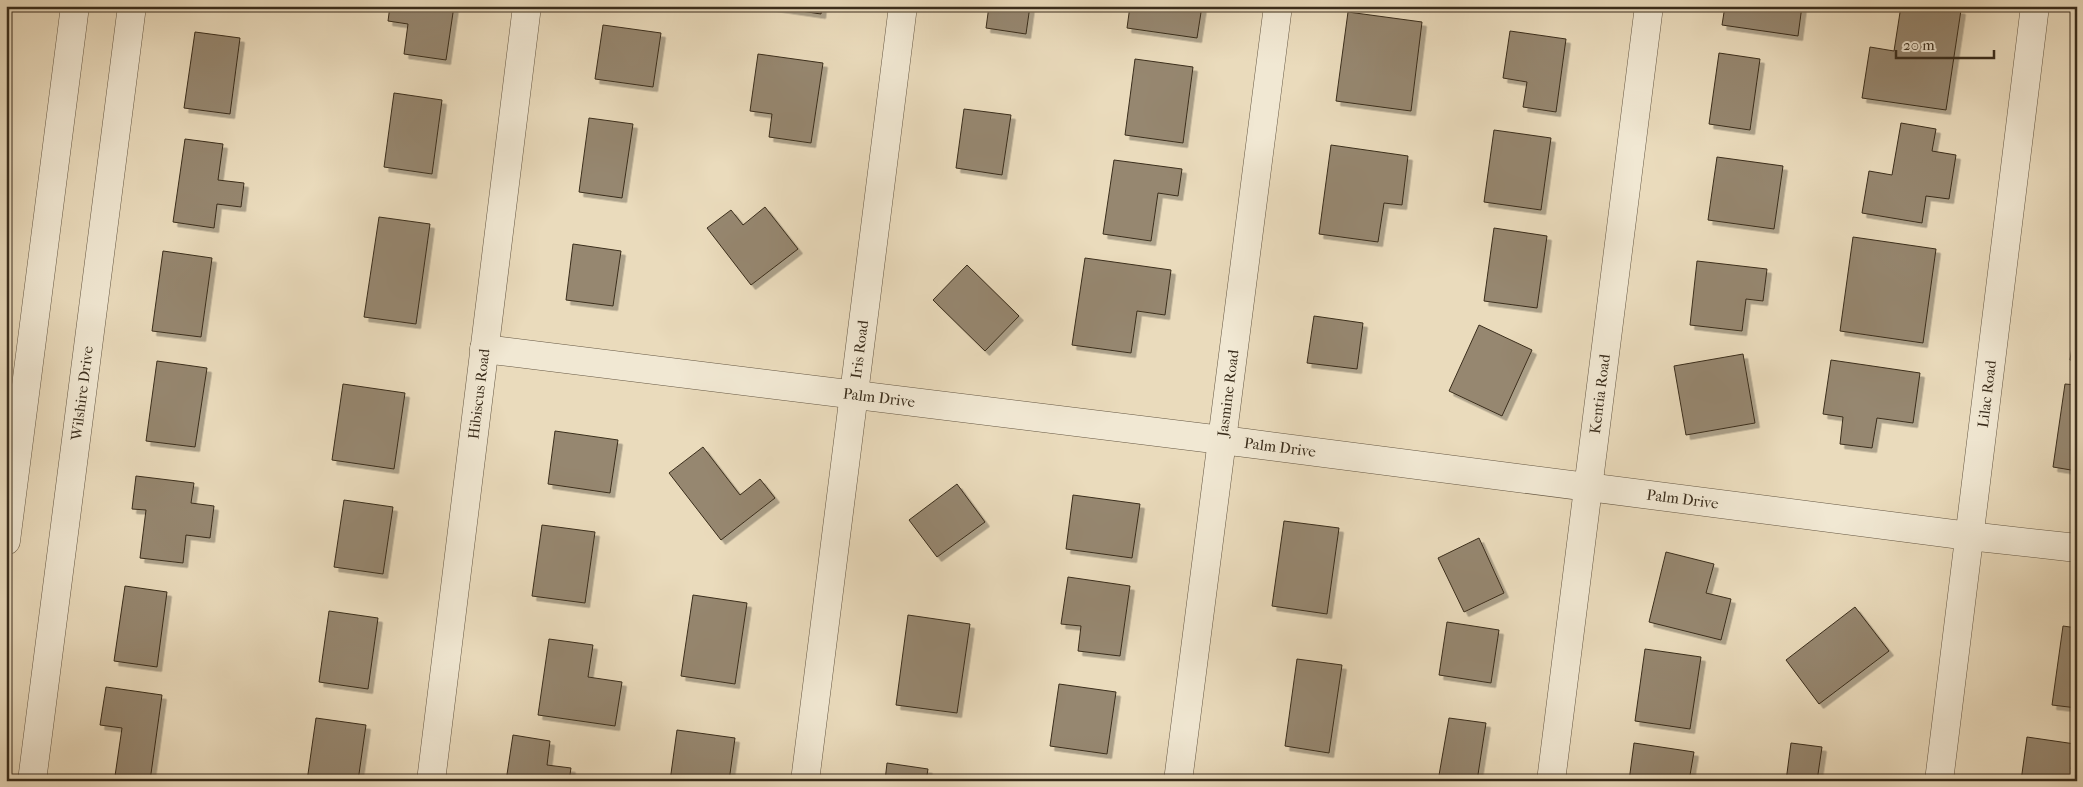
<svg xmlns="http://www.w3.org/2000/svg" width="2083" height="787" font-family="'IM FELL French Canon',serif">
<style>
.building{fill:#96876f;stroke:#3a2d1c;filter:url(#shadow)}
.lines{fill:none;stroke-linecap:round;stroke-linejoin:round}
.minor-casing{stroke:#665844;stroke-width:29}
.minor{stroke:#f1e8d3;stroke-width:28}
.labels{text-anchor:middle;dominant-baseline:central;stroke-width:4;stroke-linejoin:round;paint-order:stroke}
.street-label{font-size:15px;fill:#3a2d1c;stroke:#f1e8d3}
</style>
<defs>
<filter id="shadow"><feDropShadow dx="4.5" dy="4.5" stdDeviation="0" flood-color="#0004"/></filter>
</defs>
<rect width="100%" height="100%" fill="#eadbbc"/>
<filter id="stains"><feTurbulence type="fractalNoise" baseFrequency=".004" numOctaves="4"/><feColorMatrix values="0 0 0 0 .2 0 0 0 0 .09 0 0 0 0 .02 0 0 0 .5 -.17"/></filter>
<radialGradient id="worn" r=".72"><stop offset=".6" stop-color="#630" stop-opacity="0"/><stop offset="1" stop-color="#630" stop-opacity=".3"/></radialGradient>
<!-- building -->
<g class="building">
<path d="M390,6H454L446,60L404,54L408,24L388,21Z"/>
<path d="M767,6H822L821,14Z"/>
<path d="M989,6H1030L1026,34L986,28Z"/>
<path d="M1130,6H1202L1197,38L1127,28Z"/>
<path d="M1725,6H1802L1798,36L1722,25Z"/>
<path d="M1901,6H1936L1961,10L1946,110L1862,98L1870,47L1894,51Z"/>
<path d="M1348,12L1422,22L1411,111L1336,101Z"/>
<path d="M603,25L661,33L653,87L595,79Z"/>
<path d="M1510,31L1566,39L1556,112L1523,107L1527,82L1503,78Z"/>
<path d="M195,32L240,38L230,114L184,108Z"/>
<path d="M1719,53L1760,59L1750,130L1709,124Z"/>
<path d="M758,54L823,63L811,143L769,137L772,114L750,111Z"/>
<path d="M1135,59L1193,67L1183,143L1125,135Z"/>
<path d="M394,93L442,100L432,174L384,167Z"/>
<path d="M964,109L1011,115L1002,175L956,168Z"/>
<path d="M589,118L633,124L622,198L579,192Z"/>
<path d="M1901,123L1936,129L1932,151L1956,155L1949,199L1926,196L1922,223L1862,213L1869,171L1892,175Z"/>
<path d="M1494,130L1551,138L1541,210L1484,202Z"/>
<path d="M185,139L223,144L218,180L244,183L241,207L217,204L214,228L173,222Z"/>
<path d="M1331,145L1408,156L1402,205L1384,203L1378,242L1319,234Z"/>
<path d="M1717,157L1783,166L1774,229L1708,220Z"/>
<path d="M1114,160L1182,169L1178,196L1158,193L1151,241L1103,234Z"/>
<path d="M765,207L798,249L751,285L707,228L731,210L743,225Z"/>
<path d="M379,217L430,224L416,324L364,317Z"/>
<path d="M1494,228L1547,236L1537,308L1484,301Z"/>
<path d="M1853,237L1936,249L1923,343L1840,331Z"/>
<path d="M573,244L621,251L613,306L566,300Z"/>
<path d="M163,251L212,258L201,337L152,331Z"/>
<path d="M1085,258L1171,270L1165,315L1137,311L1131,353L1072,345Z"/>
<path d="M1697,261L1767,269L1763,301L1746,299L1742,331L1690,325Z"/>
<path d="M967,265L1019,316L985,351L933,300Z"/>
<path d="M2077,313V361L2070,360Z"/>
<path d="M1314,316L1363,323L1357,369L1307,363Z"/>
<path d="M1479,325L1532,350L1502,416L1449,391Z"/>
<path d="M1743,354L1755,423L1686,435L1674,366Z"/>
<path d="M1831,360L1920,373L1913,423L1877,418L1872,448L1840,444L1843,417L1823,414Z"/>
<path d="M157,361L207,368L195,447L146,441Z"/>
<path d="M343,384L405,393L394,469L332,460Z"/>
<path d="M2065,384L2077,385V471L2053,467Z"/>
<path d="M555,431L618,440L610,493L548,484Z"/>
<path d="M703,447L740,495L760,479L775,498L721,540L669,473Z"/>
<path d="M136,476L194,483L191,503L214,506L210,538L186,535L183,563L140,558L146,510L132,509Z"/>
<path d="M957,484L985,522L937,557L909,520Z"/>
<path d="M1073,495L1140,504L1132,558L1066,549Z"/>
<path d="M344,500L393,507L383,574L334,567Z"/>
<path d="M1284,521L1339,528L1327,614L1272,606Z"/>
<path d="M542,525L595,532L585,603L532,596Z"/>
<path d="M1479,538L1504,593L1464,612L1438,558Z"/>
<path d="M1666,552L1714,564L1706,593L1731,599L1721,640L1649,622Z"/>
<path d="M1068,577L1130,586L1120,656L1078,651L1081,626L1061,624Z"/>
<path d="M125,586L167,592L157,667L114,661Z"/>
<path d="M693,595L747,603L735,684L681,676Z"/>
<path d="M1855,607L1889,651L1819,704L1786,660Z"/>
<path d="M329,611L378,618L368,689L319,682Z"/>
<path d="M908,615L970,624L957,713L896,705Z"/>
<path d="M1447,622L1499,630L1491,683L1439,675Z"/>
<path d="M2063,626L2077,628V708L2052,705Z"/>
<path d="M549,639L593,645L588,677L622,682L615,726L538,715Z"/>
<path d="M1645,649L1701,657L1690,729L1635,721Z"/>
<path d="M1297,659L1342,665L1329,753L1285,746Z"/>
<path d="M1059,684L1116,692L1107,754L1050,746Z"/>
<path d="M106,687L162,695L150,781L115,776L122,728L100,725Z"/>
<path d="M316,718L366,725L358,781H307Z"/>
<path d="M1449,718L1486,723L1477,781H1438Z"/>
<path d="M677,730L735,738L729,781H670Z"/>
<path d="M513,735L550,741L547,765L571,768L569,781H506Z"/>
<path d="M2027,737L2075,744L2071,769L2077,770V781H2021Z"/>
<path d="M1634,743L1694,752L1689,781H1629Z"/>
<path d="M1791,743L1822,747L1817,781H1786Z"/>
<path d="M887,763L928,769L926,781H885Z"/>
</g>
<g class="lines">
<defs>
<g id="minor">
<path id="s1" d="M484,349L1246,443L1969,536L2077,548"/>
<path d="M6,541L75,6"/>
<path id="s2" d="M32,781L132,6"/>
<path id="s3" d="M431,781L527,6"/>
<path id="s4" d="M805,781L903,6"/>
<path id="s5" d="M1178,781L1278,6"/>
<path id="s6" d="M1551,781L1649,6"/>
<path id="s7" d="M1939,781L2035,6"/>
</g>
</defs>
<!-- minor casing -->
<use href="#minor" class="minor-casing"/>
<!-- minor -->
<use href="#minor" class="minor"/>
</g>
<g class="labels">
<!-- street labels -->
<g class="street-label">
<text stroke="none"><textPath href="#s4" startOffset="435">Iris Road</textPath></text>
<text stroke="none"><textPath href="#s5" startOffset="391">Jasmine Road</textPath></text>
<text stroke="none"><textPath href="#s7" startOffset="390">Lilac Road</textPath></text>
<text stroke="none"><textPath href="#s2" startOffset="391">Wilshire Drive</textPath></text>
<text stroke="none"><textPath href="#s3" startOffset="390">Hibiscus Road</textPath></text>
<text stroke="none"><textPath href="#s6" startOffset="390">Kentia Road</textPath></text>
<text stroke="none"><textPath href="#s1" startOffset="398">Palm Drive</textPath></text>
<text stroke="none"><textPath href="#s1" startOffset="802">Palm Drive</textPath></text>
<text stroke="none"><textPath href="#s1" startOffset="1208">Palm Drive</textPath></text>
</g>
</g>
<!-- margin -->
<rect width="2083" height="787" fill="none" stroke="#eadbbc" stroke-width="25"/>
<rect x="8" y="8" width="2068" height="772" fill="none" stroke="#3a2d1c" stroke-width="2.5"/>
<rect x="12" y="12" width="2058" height="762" fill="none" stroke="#3a2d1c"/>
<!-- scale -->
<path d="M1896 50v8h98v-8" fill="none" stroke="#3a2d1c" stroke-width="2.5"/>
<text x="1903" y="50" font-size="15" fill="#3a2d1c" stroke="#f1e8d3" stroke-width="4" paint-order="stroke">20 m</text>
<rect width="100%" height="100%" filter="url(#stains)"/>
<rect width="100%" height="100%" fill="url(#worn)"/>
</svg>
